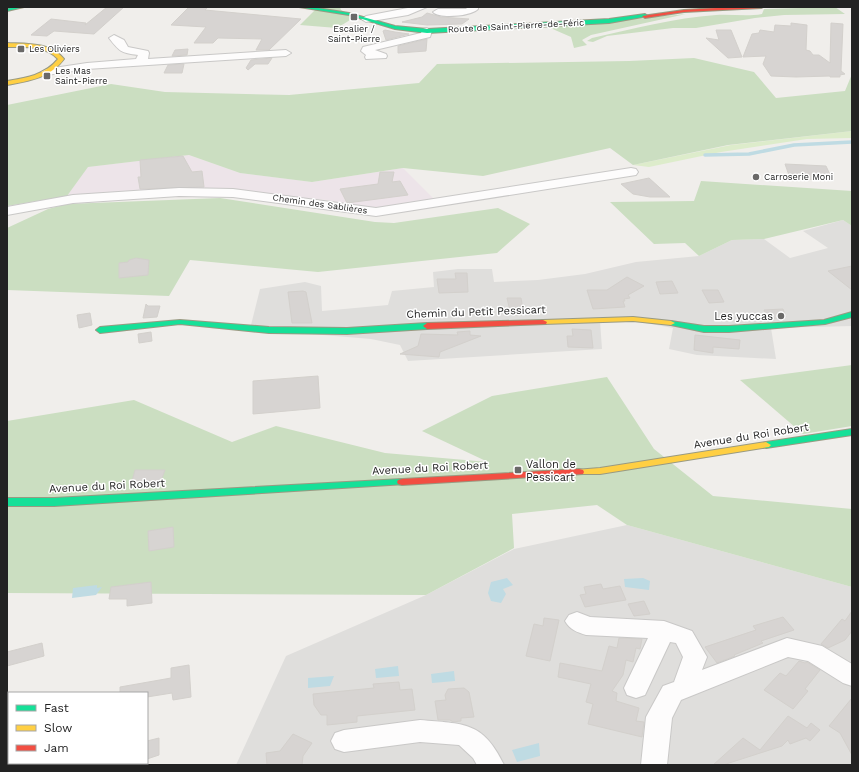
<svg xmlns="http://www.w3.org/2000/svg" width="859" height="772" font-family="'Work Sans',sans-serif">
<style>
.residential{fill:#dfdedc}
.industrial{fill:#ede4e9}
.grass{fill:#ddeccb}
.forest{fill:#cbdec1}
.water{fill:#bfdbe3}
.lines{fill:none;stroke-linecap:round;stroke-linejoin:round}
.stream{stroke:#bfdbe3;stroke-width:3.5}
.building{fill:#d7d4d2;stroke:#d3d0cc}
.street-casing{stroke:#c9c8c7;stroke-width:2}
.fast-casing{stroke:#999a82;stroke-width:2}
.slow-casing{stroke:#999a82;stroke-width:2}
.jam-casing{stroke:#999a82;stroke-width:2}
.street{fill:#fdfcfc;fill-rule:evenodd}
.fast{fill:#16e098;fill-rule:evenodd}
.slow{fill:#ffcf43;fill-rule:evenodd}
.jam{fill:#f24e42;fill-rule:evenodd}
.poi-dot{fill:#6a6968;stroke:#fff;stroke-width:1.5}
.labels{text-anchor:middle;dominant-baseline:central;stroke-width:3;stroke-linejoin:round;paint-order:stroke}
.far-street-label{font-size:9px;fill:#222;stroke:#fff}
.far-poi-label{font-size:9px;fill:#222;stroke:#fff;text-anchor:start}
.street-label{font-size:11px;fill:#222;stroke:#fff}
.poi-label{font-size:11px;fill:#222;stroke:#fff;text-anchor:end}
</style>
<rect width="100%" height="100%" fill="#f0eeeb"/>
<!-- residential -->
<g class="residential">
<path d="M843,220L852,226V326L771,328L776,359L697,355L669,349L673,328L640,322L600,321L602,349L408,361L400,345L371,339L250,329L260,289L305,282L321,286L322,311L388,305L392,291L434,287L433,272L458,269H492L494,282L538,280L585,274L636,262L699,256L732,240L764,239L790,258L828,248L803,231Z"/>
<path d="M627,525L852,587V765H236L286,656L426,595L514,549Z"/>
</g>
<!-- industrial -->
<path class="industrial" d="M189,155L240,173L312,182L403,168L434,199L371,209L327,200L191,189L67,196L87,167Z"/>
<!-- grass -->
<path class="grass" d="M852,131V138L807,139L721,152L649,167L633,165L731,145Z"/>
<!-- forest -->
<g class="forest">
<path d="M312,7H340L341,10L355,17L337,28L300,25L317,8Z"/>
<path d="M835,7L845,14L784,15L755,18L696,28H673L607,36L593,42L587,41L592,38C633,29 674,18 716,15C732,14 747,17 762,14L764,9Z"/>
<path d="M686,14L591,35L582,40L587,45L574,48L571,37L548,27Z"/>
<path d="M694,58L754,72L776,98L845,91L852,74V131L728,145L633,165L610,148L483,176L403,168L312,182L240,173L189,155L88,167L67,196L7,206V105L111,84L165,92L289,95L419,83L437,64L629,61Z"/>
<path d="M701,181L852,191V226L843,220L764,239L732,240L699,256L685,243L654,244L610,202L694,201Z"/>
<path d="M220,198L375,222L394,223L498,208L530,224L497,253L318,272L190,260L169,296L7,290V228L48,209L67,204Z"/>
<path d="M852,365V426L803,434L740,380Z"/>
<path d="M607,377L654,449L713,496L852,509V587L627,525L597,505L512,514L514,548L426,595L7,593V421L134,400L232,442L276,426L385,453L488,462L422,431L492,396Z"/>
</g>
<!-- water -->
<g class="water">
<path d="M507,578L513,585L503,589L506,594L501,603L491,601L488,593L491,582Z"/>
<path d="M643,578L650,581L649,590L625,587L624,579Z"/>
<path d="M97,585V588L102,587L96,595L72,598L73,588Z"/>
<path d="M398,666L399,676L376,678L375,669Z"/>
<path d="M454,671L455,681L432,683L431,674Z"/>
<path d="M334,676L330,686L308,688V678Z"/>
<path d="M539,743L540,756L517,762L512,750Z"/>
</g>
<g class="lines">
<!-- stream -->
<path class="stream" d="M705,155L749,154L794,145L852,142"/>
</g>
<!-- building -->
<g class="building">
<path d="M107,7H124L94,34L54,31L47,36L31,35L51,19L86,23L85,25Z"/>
<path d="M189,7H208L205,10L301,19L269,50H256L262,39L218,38L213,43H194L206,27L171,25Z"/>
<path d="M427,13L441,17L469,19L462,24L427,25L402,22L422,17Z"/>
<path d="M791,23L807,25L806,50L810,51L813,55H819L830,63L831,23L843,24L841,71L845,74L840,75V77H830V76L796,77L771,76L763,64L766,56L743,57L752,34L759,33L760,30L774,32L775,25L791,26Z"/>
<path d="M385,30L395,32L409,34L386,40L383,31Z"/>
<path d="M716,30H731L742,57L728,58L706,38L719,40Z"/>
<path d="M427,39L426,51L398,53V46Z"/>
<path d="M188,49L187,55L172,56L175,50Z"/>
<path d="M272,58L268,64H255L248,70L246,68L251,60Z"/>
<path d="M184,64L182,73H164L168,65Z"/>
<path d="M183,156L192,172L202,171L204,187L140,189L138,177H141L140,160Z"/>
<path d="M785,164L826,166L833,181L790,178Z"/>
<path d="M380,172H394L392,182L400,181L408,195L347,203L340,189L378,184Z"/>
<path d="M649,178L670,197H650L633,194L621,184Z"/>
<path d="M136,258L149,260L148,275L119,278V263L128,262L129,260Z"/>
<path d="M852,266V290L828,271Z"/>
<path d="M455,273H467L468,292L439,293L437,279H456Z"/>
<path d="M627,277L644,286L628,295L630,298L624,299L625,301H623L625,307L593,309L587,290H607Z"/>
<path d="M672,281L678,293L660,294L656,282Z"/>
<path d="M702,290H718L724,302L709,303Z"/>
<path d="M303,291L306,292L312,323H292L288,292Z"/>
<path d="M507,298H521L524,315H511Z"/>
<path d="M146,304L148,306H160L157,317L143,318Z"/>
<path d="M783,309L786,317L768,319L764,310Z"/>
<path d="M90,313L92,325L79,328L77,315Z"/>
<path d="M572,329L591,330L593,348L568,347L567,336H573Z"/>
<path d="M470,331V335L481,336L440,352L439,357L400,354L418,346L421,334L458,335L457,332Z"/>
<path d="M151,332L152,341L139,343L138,334Z"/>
<path d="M695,335L740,340L739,349L713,347V353L694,350Z"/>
<path d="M318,376L320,408L253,414V381Z"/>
<path d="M135,470H165L161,481L146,482L143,485H131Z"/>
<path d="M173,527L174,547L149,551L148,531Z"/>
<path d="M151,582L152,603L127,606V599H109L111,587Z"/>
<path d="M601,584L603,589L620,586L626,600L585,607L580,595L586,594L584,587Z"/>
<path d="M644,601L650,614L634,616L628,604Z"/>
<path d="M852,611V631L845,640L828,648L821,644L842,619L845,621Z"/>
<path d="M783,617L794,630L761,641L763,643L734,655L735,656L717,663L705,647L756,630L753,626Z"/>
<path d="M544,618L559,620L550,661L526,656L534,624L543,626Z"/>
<path d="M619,638L642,639L640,649L636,648L633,662L626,660L623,675L612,691L617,693L616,701L639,708L636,721L644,722L642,737L588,724L593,704L586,702L591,684L558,677L560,663L602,671L609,646L617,648Z"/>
<path d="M42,643L44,656L7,666V652Z"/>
<path d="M799,661L805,663L807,662L820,670L805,689L808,691L793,709L764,690L780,673L786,676Z"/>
<path d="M189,665L191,697L173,700L172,693L147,697V693H120V687L171,678V668Z"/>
<path d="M399,682L400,690L412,689L415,710L357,716V722L327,725V715H321L314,705L313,694L374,688L373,684Z"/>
<path d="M464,688L469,692L474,717L461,718V721L453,722L450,720H438L435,701L446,700L445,695L448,689Z"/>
<path d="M852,698V755L840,733L829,726Z"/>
<path d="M788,716L807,728L811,723L820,730L810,741L806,738L790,744L788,740L782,746L723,765H713L743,738L760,750Z"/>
<path d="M293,734L312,743L303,756L302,765H267L266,753L280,751Z"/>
<path d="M159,738V755L147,759V741Z"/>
</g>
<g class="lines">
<defs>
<g id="street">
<path d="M413,7H427L408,15L366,22L361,19L366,16Z"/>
<path d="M468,7H478V9C472,16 439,19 433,12L438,9H466Z"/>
<path d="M427,28L432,31L430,37L375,50L386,54L387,56L386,58L366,59L365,57L366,55L361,51L363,47L421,33L423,29Z"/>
<path d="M114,35L124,40L128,47L148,51L149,53L148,59L286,50L291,53L286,56L87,69L47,75L41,72L47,69L87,63L136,59L138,55C121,53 119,51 109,38Z"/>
<path d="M631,168L636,169L638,172L636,175L376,216L233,197L179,196L73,203L7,215V207L73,195L179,188L233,189L376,208Z"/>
<path d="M577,612L590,617L664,621L692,631L707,657L702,670L787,638L822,646L852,664V686L843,683L808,661L788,657L681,700L672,718L667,765H641L646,717L663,686L674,682L683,657L676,643L670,642L645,695L636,698L627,695L624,688L648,638L586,635C577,632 570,630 565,621L569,615Z"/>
<path d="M420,720C464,724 483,721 504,765H477L473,758L459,745L420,742L344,752L335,749L331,741L335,733L344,730Z"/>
</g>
<g id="fast">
<path d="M15,7H24L7,11V9Z"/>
<path d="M299,7H311L349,13L395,26L427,29L609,19L645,14L648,16L609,23L427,33L395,29L349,15Z"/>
<path d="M852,312V317L825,324L729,332H704L671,325L667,323L671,321L704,326H729L824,320Z"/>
<path d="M180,320L269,327L347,328L427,323L431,326L427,329L347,334L269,333L180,324L100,333L96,330L100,327Z"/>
<path d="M852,429V435L766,448L761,445L766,442Z"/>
<path d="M402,479L406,480L407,482L406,484L54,506H7V498H54Z"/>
</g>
<g id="slow">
<path d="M7,43C27,44 50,42 64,59C50,78 29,81 7,85V81C26,78 45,75 58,59C45,45 25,47 7,47Z"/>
<path d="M633,317L671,321L675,323L671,325L633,321L543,324L539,322L543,320Z"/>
<path d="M766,442L771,445L769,447L600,474H575L574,472L575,470L600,468Z"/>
</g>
<g id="jam">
<path d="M733,7H763L761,8L684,12L645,18L642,16L684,10Z"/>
<path d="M543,320L547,322L546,324L427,329L423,326L427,323Z"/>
<path d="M579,469L583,470L584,472L583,474L402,485L398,484L397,482L398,480L402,479Z"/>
</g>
</defs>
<!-- street casing -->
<use href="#street" class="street-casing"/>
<!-- fast casing -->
<use href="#fast" class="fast-casing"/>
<!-- slow casing -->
<use href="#slow" class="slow-casing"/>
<!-- jam casing -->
<use href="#jam" class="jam-casing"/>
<!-- street -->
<use href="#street" class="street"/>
<!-- fast -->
<use href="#fast" class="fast"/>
<!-- slow -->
<use href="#slow" class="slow"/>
<!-- jam -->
<use href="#jam" class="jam"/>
</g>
<!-- markers -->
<g class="poi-dot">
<rect x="350" y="13" width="8" height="8" rx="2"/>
<rect x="17" y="45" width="8" height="8" rx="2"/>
<rect x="43" y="72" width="8" height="8" rx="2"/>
<circle cx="756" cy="177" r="4"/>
<circle cx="781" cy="316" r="4"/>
<rect x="514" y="466" width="8" height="8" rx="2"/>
</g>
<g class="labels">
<!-- far-street labels -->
<g class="far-street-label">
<text transform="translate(516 26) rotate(-3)">Route de Saint-Pierre-de-Féric</text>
<text transform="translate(320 204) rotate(8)">Chemin des Sablières</text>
</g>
<!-- far-poi labels -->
<g class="far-poi-label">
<text x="354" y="29" text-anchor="middle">Escalier /<tspan x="354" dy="10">Saint-Pierre</tspan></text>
<text x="29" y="49">Les Oliviers</text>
<text x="55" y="71">Les Mas<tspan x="55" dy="10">Saint-Pierre</tspan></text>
<text x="764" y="177">Carroserie Moni</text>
</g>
<!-- street labels -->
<g class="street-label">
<text transform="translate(476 312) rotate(-2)">Chemin du Petit Pessicart</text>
<text transform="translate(751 436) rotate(-9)">Avenue du Roi Robert</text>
<text transform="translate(430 468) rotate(-3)">Avenue du Roi Robert</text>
<text transform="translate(107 486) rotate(-3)">Avenue du Roi Robert</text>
</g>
<!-- poi labels -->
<g class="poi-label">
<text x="773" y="316">Les yuccas</text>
<text x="526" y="464" text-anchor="start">Vallon de<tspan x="526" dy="13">Pessicart</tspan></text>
</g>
</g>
<!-- border -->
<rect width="859" height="772" fill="none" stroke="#222222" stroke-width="16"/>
<!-- legend -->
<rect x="8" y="692" width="140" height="72" fill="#ffffff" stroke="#a7a7a7"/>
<rect x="16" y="705" width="20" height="6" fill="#16e098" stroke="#a7a7a7"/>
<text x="44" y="712" font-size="12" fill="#222222">Fast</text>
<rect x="16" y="725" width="20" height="6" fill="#ffcf43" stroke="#a7a7a7"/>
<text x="44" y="732" font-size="12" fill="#222222">Slow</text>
<rect x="16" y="745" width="20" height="6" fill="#f24e42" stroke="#a7a7a7"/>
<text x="44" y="752" font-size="12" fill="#222222">Jam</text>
</svg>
